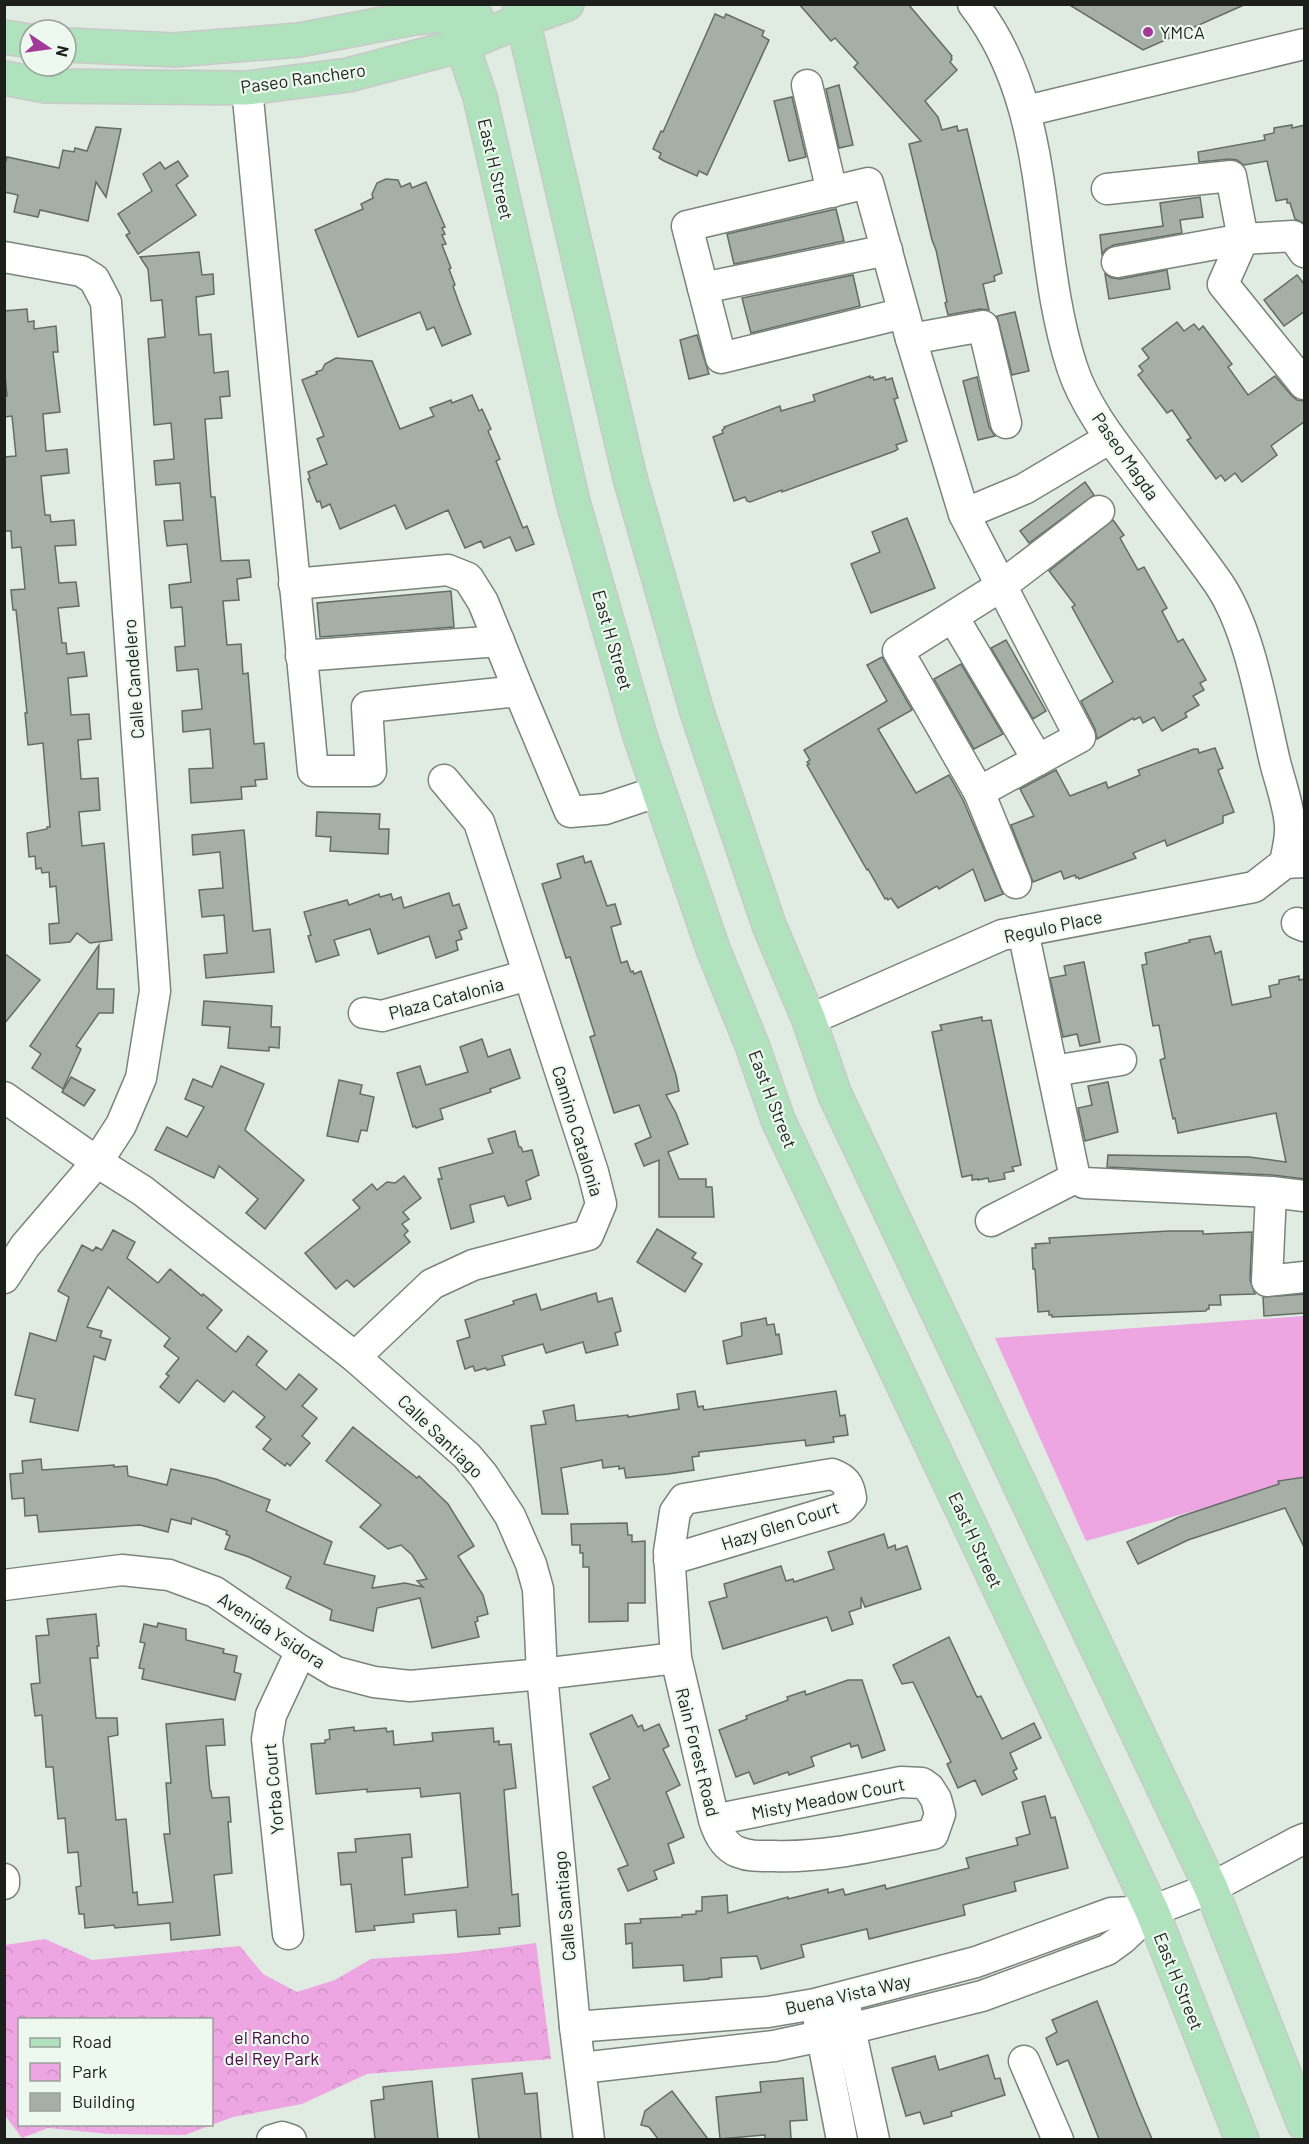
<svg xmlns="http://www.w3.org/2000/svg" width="1309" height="2144" font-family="Barlow,sans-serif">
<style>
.grass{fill:#eea6e3}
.park{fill:url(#park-crowns);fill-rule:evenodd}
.building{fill:#a5afa6;stroke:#636d65;stroke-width:1.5}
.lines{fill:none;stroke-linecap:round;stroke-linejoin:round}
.minor-casing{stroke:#7a847c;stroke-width:33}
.major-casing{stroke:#c9c9c9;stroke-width:36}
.minor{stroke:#fff;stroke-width:30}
.major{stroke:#b0e2bd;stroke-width:33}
.poi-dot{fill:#a33899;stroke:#edf8ef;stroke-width:2}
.labels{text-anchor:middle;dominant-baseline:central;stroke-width:4.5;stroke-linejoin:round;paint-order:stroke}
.poi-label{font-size:18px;fill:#1c1f1c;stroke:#edf8ef;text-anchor:start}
.street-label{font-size:18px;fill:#1c1f1c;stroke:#edf8ef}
.park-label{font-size:18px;fill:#4a0545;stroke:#edf8ef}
</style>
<defs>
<pattern id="park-crowns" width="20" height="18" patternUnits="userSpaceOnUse" patternTransform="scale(1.5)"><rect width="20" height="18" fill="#eea6e3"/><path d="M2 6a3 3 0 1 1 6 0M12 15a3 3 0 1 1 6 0" fill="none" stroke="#cc8ec2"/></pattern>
</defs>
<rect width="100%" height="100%" fill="#e0ebe2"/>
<!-- grass -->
<path class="grass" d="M1304,1316V1480L1086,1541L995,1338Z"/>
<!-- park -->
<path class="park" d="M45,1939L92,1960L240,1946L263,1974L297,1992L335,1980L371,1959L459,1953L536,1943L551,2059L367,2074L302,2104L233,2117L185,2135L109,2134L48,2128L22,2138L6,2117H5V1945ZM20,2020H212V2124H20Z"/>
<!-- building -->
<g class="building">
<path d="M799,4H908L952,56L951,57L952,59L950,62L957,70L925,101L938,117L942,130L957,126L958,131L967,129L1002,273L994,276L995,281L983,284L989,310L980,309L948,315L945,303L947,302L936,250L932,240L909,144L921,141L854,67L858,63L835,38L831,41Z"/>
<path d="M1068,4H1246L1143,50Z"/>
<path d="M715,14L724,18L726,14L764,31L762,36L769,40L707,175L699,171L697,176L664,161L659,158L661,153L653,149L661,131L663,132Z"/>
<path d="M839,85L853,145L839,148L826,89Z"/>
<path d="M792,97L806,157L789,161L774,101Z"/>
<path d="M1292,125V128L1305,125V224L1295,219L1290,203H1287V199L1276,201L1267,161L1244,165L1237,160L1230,159L1199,162L1198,152L1265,140L1264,135L1274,133V128Z"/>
<path d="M96,127L121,129L106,197L96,182L88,221L40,210L38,217L14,212L18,195L4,192V167L7,157L59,168L63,150L74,152L75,148L87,151Z"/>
<path d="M178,161L188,176L176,185L196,215L138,254L126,235L130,233L118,214L152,191L143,174L160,162L165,169Z"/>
<path d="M386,179L398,180L401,187L410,183L412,188L426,182L445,227L442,228L445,234L442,235L446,244L442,245L451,268L449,269L455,285L453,286L459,303L471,334L442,346L434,327L427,330L420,312L358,337L315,230L363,209L361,204L373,198L372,194L377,183Z"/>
<path d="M1200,197L1203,217L1180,220L1182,233L1114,245L1106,249L1102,254L1100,235L1163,226L1160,203Z"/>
<path d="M836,209L844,241L734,264L727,234Z"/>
<path d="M199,252L202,275L213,274L214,294L196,297L199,335L211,334L214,373L228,371L230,396L220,397L222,418L205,419L211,497H215L221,561L249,560L251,577L237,579L239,600L223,601L227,645L241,644L243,674L248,673L254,744L264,743L267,779L255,780L256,786L241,787L242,799L191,803L189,769L213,768L210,729L183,732L182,711L202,709L198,669L177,671L175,647L185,646L182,607L171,608L169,585L191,582L187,544L167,546L164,521L183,520L180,483L156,485L154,461L174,459L171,423L154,425L152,395L148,339L165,337L162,300L151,301L148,269L140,257Z"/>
<path d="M1167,270L1170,289L1109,299L1105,274L1112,278L1120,279Z"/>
<path d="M853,275L860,306L751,333L742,298Z"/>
<path d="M1297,275L1305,285V311L1284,326L1264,300Z"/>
<path d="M27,309L28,322L34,321V329L56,326L58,352H53L60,412L43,414L46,451L67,449L69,473L41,476L45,515H50L51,522L74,520L76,545L55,546L59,583L76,582L79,606L58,608L62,643H66L67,654L84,652L87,676L68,678L71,715L89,714L91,739L78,740L81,779L98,778L100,810L79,812L82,846L104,843L112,940L90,943L77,933L70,942L50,944L49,924L59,923L56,886L50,887L49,872L42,873L41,868L36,869L35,856L29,857L27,833L47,829V827H50L43,743L28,745L25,713H27L16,610H13L11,590L25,589L21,547L12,548L11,531H4V457L16,456L12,416L4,417V396H7L4,365V311Z"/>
<path d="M1015,312L1029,371L1012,375L997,316Z"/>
<path d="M1177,322L1184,331L1194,324L1199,330L1203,326L1232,364L1228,367L1248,395L1275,376L1291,395L1297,400L1305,401V421L1271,446L1277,455L1242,482L1235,473L1225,481L1221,475L1216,479L1187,440L1191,438L1172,410L1167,413L1138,375L1143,371L1139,366L1149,358L1142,349Z"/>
<path d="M697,335L709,374L689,379L680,340Z"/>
<path d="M336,358L372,361L400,429L434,416L430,408L451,400L452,403L472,395L479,411L482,409L491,429L488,431L500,459L496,461L523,528L527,526L534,544L516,551L510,537L484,548L481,541L465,548L448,510L406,529L395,505L340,529L330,504L322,508L320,501L317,502L308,479L310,478L308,472L327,464L317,439L324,436L302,380L317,374L316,372L322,370L325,364Z"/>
<path d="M870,376V378L873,377L874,380L885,377L886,380L892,378L898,398L894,399L907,441L896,445L898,449L895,451L782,492V490L750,502L747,501L745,497L734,501L713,437L723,433L722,430L725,428L724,427L780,406L781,411L815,401L813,395Z"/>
<path d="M977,377L989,427L995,436L978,440L963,381Z"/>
<path d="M1085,482L1094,495L1029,543L1020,531Z"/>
<path d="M907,518L935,588L871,613L851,564L880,552L872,532Z"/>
<path d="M1113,520L1124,535L1120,538L1138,570L1144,567L1167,608L1162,611L1178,642L1183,639L1206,680L1200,683L1204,690L1193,696L1199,705L1185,713L1187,717L1162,731L1154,717L1143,723L1140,717L1134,720L1133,718L1097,739L1095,729L1081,701L1113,682L1072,607L1075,605L1049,571Z"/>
<path d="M451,591L454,627L320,637L317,603Z"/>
<path d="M1006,640L1046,711L1033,719L991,648Z"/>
<path d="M882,657L912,710L878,729L916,793L949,775L963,800L1003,894L985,901L973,869L939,889L937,886L898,908L891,898L888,900L887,898L885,899L868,869L867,870L807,765L809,764L807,762L810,760L804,750L887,701L867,665Z"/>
<path d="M961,664L1003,734L974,749L934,679Z"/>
<path d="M1215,748L1223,768L1218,770L1234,812L1223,816V823L1167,846L1165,840L1133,853L1136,858L1079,879L1078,877L1076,878L1075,875L1064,879L1061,871L1033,882L1011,825L1034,816L1020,789L1056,770L1070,796L1106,782L1108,788L1140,775L1138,770L1194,749H1198L1199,753Z"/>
<path d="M317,812L380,814L379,829H389L388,854L330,851L331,837L316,836Z"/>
<path d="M244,830L253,931L270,929L274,972L206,978L204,955L227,953L224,915L202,917L199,890L223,888L220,852L193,855L192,835Z"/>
<path d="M583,856L585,863L591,861L607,906L615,904L621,924L611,927L621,963L627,961L631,972L633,971L634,974L641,971L676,1075L679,1091L666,1095L676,1113L688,1144L668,1152L679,1179H706V1187H712L714,1217H659V1160L644,1166L635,1144L651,1137L639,1105L614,1113L590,1037L595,1035L570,957L566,958L542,884L561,878L557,864Z"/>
<path d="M449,893L453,906L459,904L467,928L459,931L462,939L456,941L458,950L436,958L429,936L378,954L370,929L334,940L339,955L316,962L308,936L311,935L304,912L347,900L349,905L379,894L380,897L391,894L393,900L401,897L404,908Z"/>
<path d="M1210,936L1215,954L1221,951L1232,1005L1271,997L1269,986L1279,984V980L1299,976V980L1305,979V1179L1272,1175L1107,1167L1108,1155L1249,1157L1286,1162L1276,1113L1178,1133L1175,1118L1173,1119L1160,1060L1165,1058L1159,1025L1153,1026L1142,965L1147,964L1145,953L1190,942L1189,940Z"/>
<path d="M99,945L97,989H114L113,1013H99L76,1046L81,1049L63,1089L32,1068L41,1054L30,1046Z"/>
<path d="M4,953L40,980L4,1024Z"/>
<path d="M1084,962L1100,1042L1080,1046L1077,1034L1063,1037L1050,978L1066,975L1064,966Z"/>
<path d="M204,1001L272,1006L271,1027H280L279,1048L269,1047V1051L228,1048L230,1027L202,1025Z"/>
<path d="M982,1017V1021L991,1020L1021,1165L1012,1167L1014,1171L1004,1173L1005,1179L989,1182L988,1178L978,1180V1179L972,1180V1175L962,1177L932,1032L942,1030L940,1025Z"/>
<path d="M482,1039L488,1057L510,1049L520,1078L490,1089L491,1092L440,1109L443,1119L416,1128L415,1126L413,1127L397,1073L420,1066L426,1085L468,1072L460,1047Z"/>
<path d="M221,1066L264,1084L245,1130L304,1180L265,1229L246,1213L258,1199L219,1166L214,1178L155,1150L167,1127L187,1137L204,1107L185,1099L193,1079L212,1087Z"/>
<path d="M71,1077L95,1090L84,1106L62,1092Z"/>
<path d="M339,1080L362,1085L360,1094L374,1097L367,1131L361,1130L358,1142L327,1136Z"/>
<path d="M1108,1082L1118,1132L1085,1141L1078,1108L1092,1105L1088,1086Z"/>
<path d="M515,1131L519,1147H521L523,1152L532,1150L539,1175L526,1181L531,1199L508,1206L504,1196L470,1205L474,1222L451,1229L438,1179H442L439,1168L493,1153L488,1139Z"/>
<path d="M404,1176L421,1198L403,1212L409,1219L402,1224L408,1231L404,1235L410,1242L354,1287L347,1280L336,1289L305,1253L360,1208L353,1200L372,1184L377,1190L387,1182L395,1183Z"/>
<path d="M657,1229L696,1253L692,1258L702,1264L685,1292L637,1262Z"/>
<path d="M113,1230L135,1242L127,1258L158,1283L170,1269L202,1296L203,1294L222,1310L207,1328L236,1352L248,1336L267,1351L256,1365L286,1390L299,1374L317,1389L302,1406L317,1418L302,1436L310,1443L290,1466L287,1463L285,1466L263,1449L271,1439L256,1427L265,1417L233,1391L224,1402L197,1380L179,1403L160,1387L169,1376L166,1374L179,1358L164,1346L170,1338L108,1287L87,1327L102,1331L100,1337L111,1340L105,1360L94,1356L78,1431L30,1422L35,1399L15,1395L30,1333L56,1341L69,1297L58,1291L82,1245L93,1251L96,1247L102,1250Z"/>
<path d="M1169,1231H1203V1234L1252,1232L1250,1280L1255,1294L1220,1295L1221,1305H1209V1309H1207L1206,1311L1052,1317V1315H1049V1311L1038,1312L1035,1269H1033L1032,1248H1036L1035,1244L1050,1243L1049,1238Z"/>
<path d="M596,1293L598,1302L612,1298L621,1331L615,1333L618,1345L586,1353L583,1342L546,1353L543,1344L502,1356L505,1365L487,1370L486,1368L475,1371L473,1366L465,1369L457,1341L470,1337L465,1320L514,1304L513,1301L536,1294L541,1310Z"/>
<path d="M1305,1294V1313L1264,1316L1263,1297Z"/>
<path d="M766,1318L767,1325L774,1324L776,1335L779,1334L782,1354L727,1364L723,1341L742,1336L741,1323Z"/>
<path d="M695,1391L698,1407L703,1406L704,1410L836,1391L840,1416L845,1415L848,1435L833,1437L834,1442L806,1446L805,1440L699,1452V1456L692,1457L694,1470L668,1474L626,1478L624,1468L619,1469V1466L603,1468L602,1460L561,1468L568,1514H542L531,1426L546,1424L543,1411L574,1405L576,1421L628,1415V1417L679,1409L677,1394Z"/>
<path d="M353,1427L417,1478L419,1476L448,1504L474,1546L458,1556L483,1595L488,1614L477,1617L478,1621L475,1622L479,1637L432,1648L420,1598L377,1608L373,1631L330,1620L332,1610L286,1588L291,1577L249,1557L225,1549L230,1536L226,1534L227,1531L192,1518L191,1524L171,1519L168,1532L140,1525L39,1532L37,1515L25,1516L24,1498L12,1499L10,1474L23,1473L22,1461L41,1459L42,1470L114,1465V1467L127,1466L128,1476L167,1485L171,1469L216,1479L270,1500L266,1511L332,1542L324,1564L375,1576L372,1588L405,1583L423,1587L417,1581L427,1579L412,1555L401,1545L388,1549L360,1527L381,1505L326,1461Z"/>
<path d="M1305,1477V1549L1285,1508L1188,1540L1138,1564L1127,1542L1179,1517L1279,1484L1278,1481Z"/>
<path d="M627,1523L628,1535H632V1542L645,1541V1603H628V1621L589,1622V1567H583V1553H580V1545H572L571,1524Z"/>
<path d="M884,1534L888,1548L895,1545L896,1550L907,1546L921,1589L865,1607L861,1597V1608L849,1612L853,1624L832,1631L827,1617L723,1649L709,1602L727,1597L724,1584L781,1566L786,1581L793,1579L794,1582L834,1569L828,1552Z"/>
<path d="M96,1614L99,1646H97L98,1658H90L96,1718H117L118,1735L108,1737L116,1820L126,1819L133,1893L137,1892L138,1905L173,1902L164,1834H170L166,1783H171L166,1724L223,1719L225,1745L206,1746L210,1791H211L212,1798L229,1797L231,1822H228L232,1873L214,1875L220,1935L171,1940L170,1923L115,1928L114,1925L85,1928L84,1914H79L76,1887L81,1886L78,1852L68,1853L65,1818L58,1819L53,1767H46L42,1715L35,1716L31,1684L40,1683L36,1636L49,1635L47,1619Z"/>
<path d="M158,1623L186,1629V1640L224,1649L223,1653L237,1656L234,1672L241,1674L235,1700L142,1679L144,1669L139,1668L145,1643L140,1642L144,1624L157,1627Z"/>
<path d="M949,1637L977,1697L981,1696L1002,1739L1034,1723L1041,1738L1010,1753L1017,1769L1013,1771L1017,1779L982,1795L975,1780L958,1788L947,1764L951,1762L913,1682L902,1684L893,1665Z"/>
<path d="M848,1680H862L885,1750L862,1758L858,1745L851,1747L850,1743L811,1757L814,1766L789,1775L788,1772L754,1784L749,1772L736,1777L719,1730L747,1719L746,1716L788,1700L787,1697L805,1691L806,1695Z"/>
<path d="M632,1715L638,1727L642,1725L644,1731L659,1724L669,1746L663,1749L680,1785L666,1792L684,1837L668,1844L674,1863L654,1871L657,1879L628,1891L618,1869L628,1865L593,1787L610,1779L590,1734Z"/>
<path d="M354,1727V1731L386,1728L387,1732L393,1731L394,1745L433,1741L432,1733L493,1728L494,1742L499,1741V1745L511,1744L516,1788L504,1790L512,1895L518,1894L520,1926L499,1928L500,1934L458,1937L456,1910L413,1914L414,1922L374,1926L375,1930L356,1932L351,1884L341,1885L338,1853L356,1852L355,1839L410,1834L412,1857L402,1858L405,1895L468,1887L460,1793L421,1797L420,1788L367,1792V1789L316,1794L311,1744L325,1743V1740L330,1739L329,1730Z"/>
<path d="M1045,1796L1051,1818L1055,1817L1068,1868L1014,1882L1016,1891L963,1905L965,1915L869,1939L867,1929L801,1945L804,1957L761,1969L757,1956L721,1958L722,1977L709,1978V1979L684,1981L683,1965L633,1968L632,1943L626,1944L625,1924L641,1923L640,1919L682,1917V1915L696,1914V1911H702V1897L727,1895L728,1913L788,1897V1899L828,1889V1893L843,1889L845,1895L885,1885L886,1889L969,1868L966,1858L1018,1845L1016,1838L1030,1834L1022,1802Z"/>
<path d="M1097,2001L1138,2106L1152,2139H1099L1068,2060L1057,2065L1046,2038L1057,2032L1052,2020Z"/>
<path d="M988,2055L995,2079L1000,2078L1005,2095L951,2112L952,2116L924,2124L920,2112L906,2116L892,2068L935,2056L939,2070Z"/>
<path d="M522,2073L525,2094L537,2093L541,2139H479L472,2079Z"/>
<path d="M803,2078L807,2120L790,2121L791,2139H765V2135L720,2139L716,2097L761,2092L760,2082Z"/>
<path d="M432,2081L438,2139H375L371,2101L384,2099L383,2087Z"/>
<path d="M672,2091L708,2139H658L649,2127L641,2125L645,2111Z"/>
</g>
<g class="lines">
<defs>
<g id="minor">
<path d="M973,4C1055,109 1033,247 1072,367C1084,404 1109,437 1132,467C1160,506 1191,544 1219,584C1250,630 1262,707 1275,762C1280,782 1289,806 1290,826C1291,838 1287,851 1285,863"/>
<path d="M807,85L832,192"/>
<path d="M247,88L313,771H371L367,707L519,691L570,812L605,809L659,791"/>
<path d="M1026,111L1304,44"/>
<path d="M1107,189L1231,176L1243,239L1117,262"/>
<path d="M1304,252L1293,236L1243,239L1223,284L1304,384"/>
<path d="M4,257L81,271L94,279L106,302L155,991L141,1078L121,1125L97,1162L25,1246L4,1278"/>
<path d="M703,288L887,250"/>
<path d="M904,313L721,358L687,226L868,183C882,235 897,287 911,339"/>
<path d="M964,514L911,339L983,326L1006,423"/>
<path d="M294,584L448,570L468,578L483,602L519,691"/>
<path d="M953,617L1038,760"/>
<path d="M301,656L499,641"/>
<path d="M979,792L898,651L1001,586L1099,511"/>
<path d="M1016,883L979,792L1080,737L964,514L1024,489L1110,438"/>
<path d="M1297,923L1304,926"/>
<path d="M1023,931L1075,1178L1084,1183L1271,1192L1304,1196"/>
<path d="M364,1013L382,1016L528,975"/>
<path d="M809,1020L1002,935L1254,887L1285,863L1304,862"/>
<path d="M1053,1071L1121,1060"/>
<path d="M4,1097L97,1162L143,1191L355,1357L467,1456L483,1475L510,1516L531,1564L538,1589L542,1674L575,2027L589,2140"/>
<path d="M1271,1192L1267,1281L1304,1277"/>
<path d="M991,1221L1075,1178"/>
<path d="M355,1357L432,1284L473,1265L588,1235L601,1204L593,1172L479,822L444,780"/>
<path d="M669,1560L842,1508L851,1498C849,1484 845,1479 832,1474L684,1499L675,1512L669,1552L676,1658L714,1820C718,1833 725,1847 738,1852C751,1857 761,1856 774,1856C828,1858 881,1844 933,1834L940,1814L936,1799L929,1788L922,1783L901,1782L714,1820"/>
<path d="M4,1585L122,1570L169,1575L215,1592L301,1651L336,1672L374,1682L410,1686L542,1674L676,1658"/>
<path d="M4,1879V1884"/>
<path d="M288,1934L267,1739L271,1715L301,1651"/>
<path d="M846,2010L874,2140"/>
<path d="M818,2016L842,2140"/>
<path d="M575,2027L768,2012L815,2004L976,1962L1111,1913L1152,1911L1211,1888L1297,1842L1304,1839"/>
<path d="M1024,2061L1058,2140"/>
<path d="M581,2068L774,2046L821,2036L982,1996L1107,1950L1122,1939L1152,1911"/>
<path d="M272,2140L282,2137L291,2140"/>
</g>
<g id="major">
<path d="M452,4L462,45L480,97L573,502L640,736L713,949L752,1045L778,1120L1152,1911L1242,2140"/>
<path d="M519,4L630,478L697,712L769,925L809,1020L835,1095L1211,1888L1304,2124"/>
<path d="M4,37L30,41"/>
<path d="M66,45L174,50L299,40L414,18L455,14L476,16"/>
<path d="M4,78L46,86L247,88L348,75L462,45L523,20L567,4"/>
</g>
</defs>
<!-- minor casing -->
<use href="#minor" class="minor-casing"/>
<!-- major casing -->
<use href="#major" class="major-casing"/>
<!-- minor -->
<use href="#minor" class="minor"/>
<!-- major -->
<use href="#major" class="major"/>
</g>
<!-- markers -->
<circle class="poi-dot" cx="1148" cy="32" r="6"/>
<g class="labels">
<!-- poi labels -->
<g class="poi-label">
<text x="1160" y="32">YMCA</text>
</g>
<!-- street labels -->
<g class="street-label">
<text transform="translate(303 78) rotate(-8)">Paseo Ranchero</text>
<text transform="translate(496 169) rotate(77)">East H Street</text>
<text transform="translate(1126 456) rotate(55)">Paseo Magda</text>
<text transform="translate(613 640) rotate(74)">East H Street</text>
<text transform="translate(133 679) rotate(-94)">Calle Candelero</text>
<text transform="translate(1053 926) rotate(-12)">Regulo Place</text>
<text transform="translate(446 998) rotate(-15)">Plaza Catalonia</text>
<text transform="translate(773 1099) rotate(69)">East H Street</text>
<text transform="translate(578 1131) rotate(73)">Camino Catalonia</text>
<text transform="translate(441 1436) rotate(44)">Calle Santiago</text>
<text transform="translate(780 1525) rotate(-18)">Hazy Glen Court</text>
<text transform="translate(976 1540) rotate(65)">East H Street</text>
<text transform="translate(272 1630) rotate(33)">Avenida Ysidora</text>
<text transform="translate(698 1752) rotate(76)">Rain Forest Road</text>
<text transform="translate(273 1789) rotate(-95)">Yorba Court</text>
<text transform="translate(828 1798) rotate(-11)">Misty Meadow Court</text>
<text transform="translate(564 1906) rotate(-95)">Calle Santiago</text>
<text transform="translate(1179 1981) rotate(68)">East H Street</text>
<text transform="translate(848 1994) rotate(-13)">Buena Vista Way</text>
</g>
<!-- park labels -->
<g class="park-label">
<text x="272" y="2037">el Rancho<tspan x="272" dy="21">del Rey Park</tspan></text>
</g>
</g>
<!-- border -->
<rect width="1309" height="2144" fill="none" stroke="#1c1f1c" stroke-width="12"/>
<!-- legend -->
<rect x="18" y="2018" width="195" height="108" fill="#edf8ef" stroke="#99a19b" stroke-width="1.5"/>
<rect x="30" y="2038" width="30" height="9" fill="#b0e2bd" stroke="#99a19b" stroke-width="1.5"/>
<text x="72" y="2048" font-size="18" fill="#1c1f1c">Road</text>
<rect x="30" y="2063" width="30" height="18" fill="url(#park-crowns)" stroke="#99a19b" stroke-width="1.5"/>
<text x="72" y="2078" font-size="18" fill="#1c1f1c">Park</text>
<rect x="30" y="2093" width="30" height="18" fill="#a5afa6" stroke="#99a19b" stroke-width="1.5"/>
<text x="72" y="2108" font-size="18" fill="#1c1f1c">Building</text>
<!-- north arrow -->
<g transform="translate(48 48) rotate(103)"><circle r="28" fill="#edf8ef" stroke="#99a19b" stroke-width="1.5"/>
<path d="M0-4.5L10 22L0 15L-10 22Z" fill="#a33899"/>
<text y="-9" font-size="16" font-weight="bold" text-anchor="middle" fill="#1c1f1c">N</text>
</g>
</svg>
